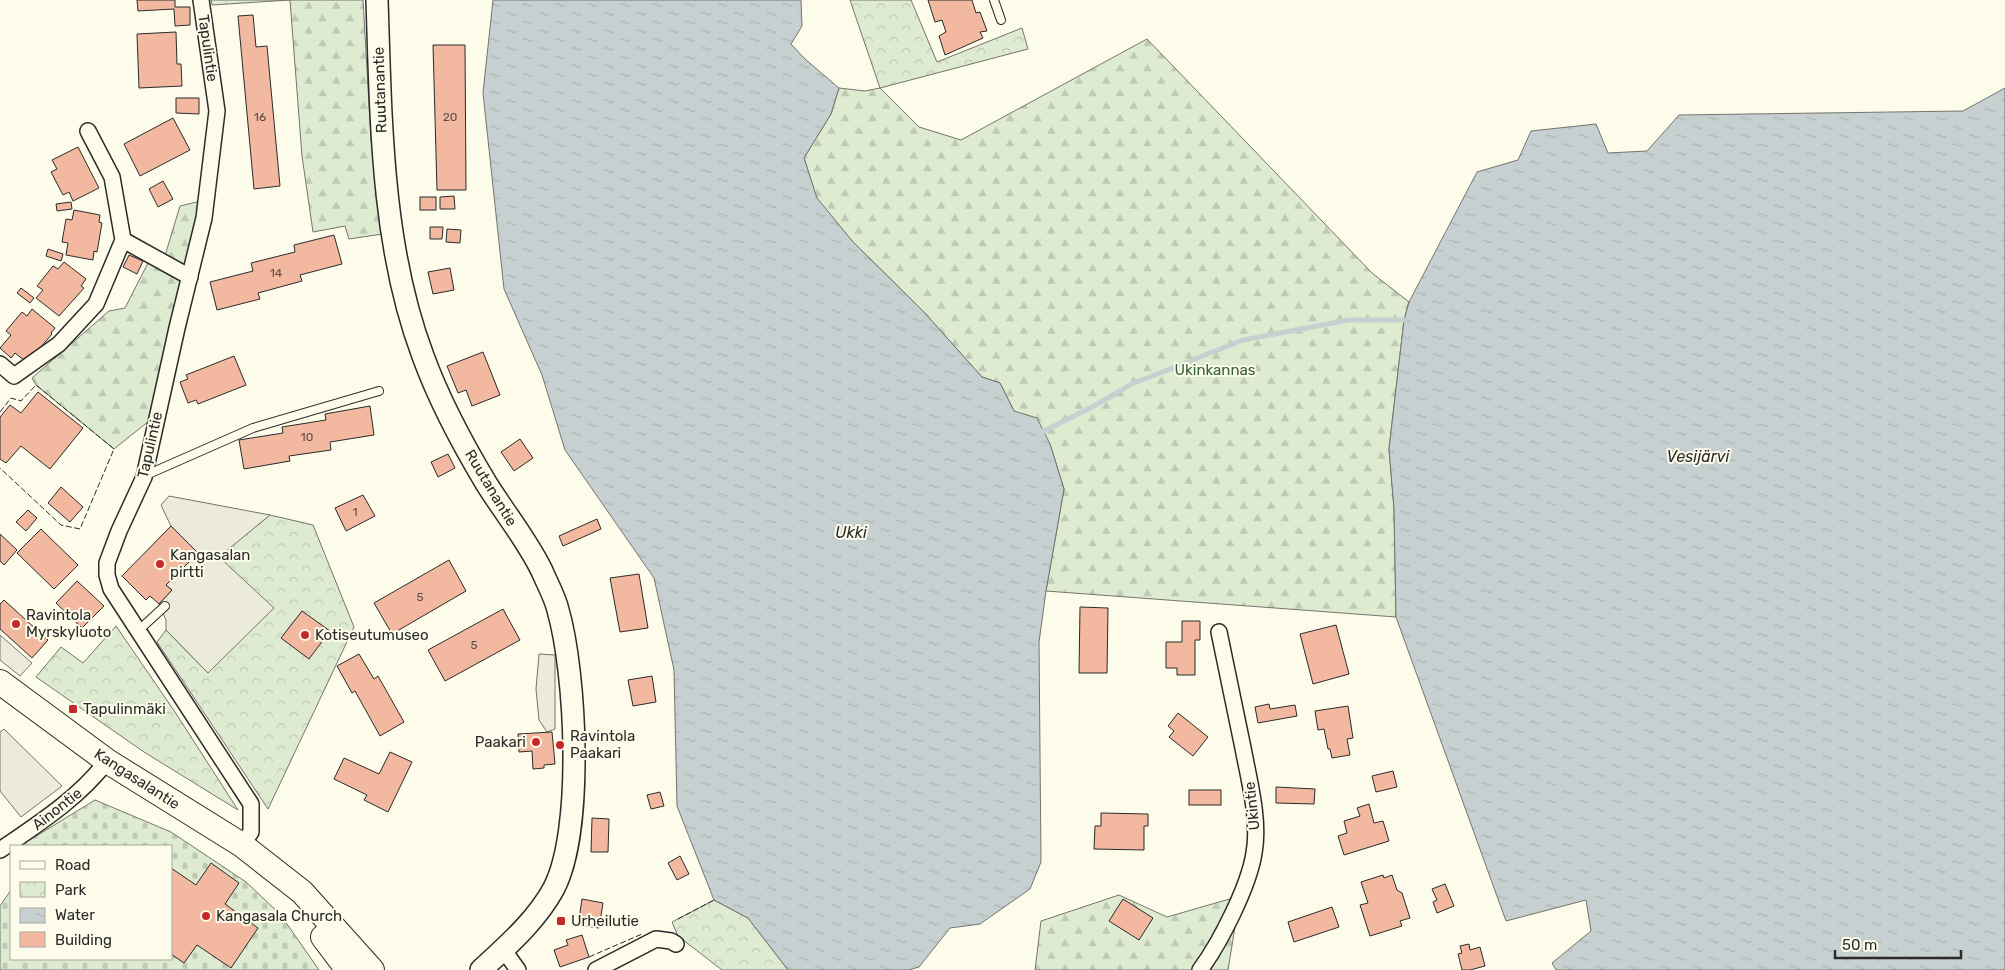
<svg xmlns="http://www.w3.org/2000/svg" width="2005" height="970" font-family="Rubik,sans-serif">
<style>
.forest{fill:url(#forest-firs);stroke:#74746e}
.cemetery{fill:url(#cemetery-stones);stroke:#74746e}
.park{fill:url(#park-crowns);stroke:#74746e}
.parking{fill:#eceadb;stroke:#74746e}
.water{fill:url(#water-ripples);stroke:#74746e}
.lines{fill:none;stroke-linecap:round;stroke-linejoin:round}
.stream{stroke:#c7d0d0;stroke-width:5}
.building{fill:#f2b8a0;stroke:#2b2b2b}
.lane-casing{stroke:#2b2b2b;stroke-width:10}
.street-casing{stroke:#2b2b2b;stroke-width:18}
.secondary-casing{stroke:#2b2b2b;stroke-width:24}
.primary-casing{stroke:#2b2b2b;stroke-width:26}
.lane{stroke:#fdfbea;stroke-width:8}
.street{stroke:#fdfbea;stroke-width:15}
.secondary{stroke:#fdfbea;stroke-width:21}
.primary{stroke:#fdfbea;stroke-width:24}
.fence{stroke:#2b2b2b;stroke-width:1;stroke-dasharray:6 2.5;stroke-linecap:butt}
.poi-dot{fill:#c62828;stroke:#fdfbea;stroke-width:2}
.labels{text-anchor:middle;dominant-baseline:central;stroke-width:4;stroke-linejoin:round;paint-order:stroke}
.number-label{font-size:12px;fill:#5d4e48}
.street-label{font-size:15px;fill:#2b2b2b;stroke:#fdfbea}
.park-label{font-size:15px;fill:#34623c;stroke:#fdfbea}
.poi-label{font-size:15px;fill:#2b2b2b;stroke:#fdfbea;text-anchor:start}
.water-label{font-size:16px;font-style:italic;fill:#2b2b2b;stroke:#fdfbea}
</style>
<defs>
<pattern id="forest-firs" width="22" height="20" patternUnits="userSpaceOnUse" patternTransform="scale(1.25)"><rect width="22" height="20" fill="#deebd1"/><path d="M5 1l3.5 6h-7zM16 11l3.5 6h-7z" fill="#bfcab4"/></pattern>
<pattern id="cemetery-stones" width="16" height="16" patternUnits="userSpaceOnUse" patternTransform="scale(1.25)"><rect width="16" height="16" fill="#deebd1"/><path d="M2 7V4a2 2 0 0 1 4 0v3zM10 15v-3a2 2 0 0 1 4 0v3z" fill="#bfcab4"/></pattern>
<pattern id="park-crowns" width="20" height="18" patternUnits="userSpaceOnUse" patternTransform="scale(1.25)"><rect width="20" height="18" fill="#deebd1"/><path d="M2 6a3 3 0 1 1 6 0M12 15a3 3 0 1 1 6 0" fill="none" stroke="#bfcab4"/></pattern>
<pattern id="water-ripples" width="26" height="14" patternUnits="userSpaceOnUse" patternTransform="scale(1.25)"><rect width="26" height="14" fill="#c7d0d0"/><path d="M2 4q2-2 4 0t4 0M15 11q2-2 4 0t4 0" fill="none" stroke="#abb3b3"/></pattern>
</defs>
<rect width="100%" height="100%" fill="#fdfbea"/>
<!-- forest -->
<g class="forest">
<path d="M211,0H363L371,139L382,234L349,239L345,226L313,232L302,156L290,0L212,5Z"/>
<path d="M1147,39L1372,273L1409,302L1404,320L1389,449L1394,509L1396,617L1046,591L1064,489L1050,444L1014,411L1000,383L982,377L922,310L853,242L817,199L804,158L831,114L839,88L865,91L880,88L919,127L961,140Z"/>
<path d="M205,200L154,417L114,449L36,385L32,378L109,311L125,308L148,263L161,269L180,206Z"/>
<path d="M1119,895L1167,917L1240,896L1228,970H1035L1041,921Z"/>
</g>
<!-- cemetery -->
<path class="cemetery" d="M95,800L171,832L246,882L280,914L319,970H0V906L11,890V959H171V846H20Z"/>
<!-- park -->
<g class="park">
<path d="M850,0H911L937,62L1022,28L1028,49L880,88Z"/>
<path d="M270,515L313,525L354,627L268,809L157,642L166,630L208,673L218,557Z"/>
<path d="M116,626L175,712L238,810L144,752L36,677L61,647L83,663Z"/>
<path d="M714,900L748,918L788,970H722L678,936L672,922Z"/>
</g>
<!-- parking -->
<g class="parking">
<path d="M169,496L270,515L219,557L274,608L208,673L166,630V620L159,604L172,590L166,585L198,553L171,526L161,505Z"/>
<path d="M0,635L32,663L20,676L0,660Z"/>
<path d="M539,654L555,655V729L547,732L539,720L536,689Z"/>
<path d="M4,729L62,786L21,817L0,791V732Z"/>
</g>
<!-- water -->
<g class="water">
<path d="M493,0H801L802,26L791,44L805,59L839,88L831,114L804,158L817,198L853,242L922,310L982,377L1000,383L1014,411L1037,418L1050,444L1064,489L1046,591L1039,642L1041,862L1030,889L980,924L950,928L919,967L909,970H788L748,918L714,900L677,806L674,670L654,578L565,450L542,375L504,289L483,93Z"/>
<path d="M2005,88V970H1556L1552,963L1591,931L1586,900L1506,921L1396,617L1394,509L1389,449L1404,320L1409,302L1477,172L1518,160L1531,131L1596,124L1608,153L1647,151L1679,115L1963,111Z"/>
</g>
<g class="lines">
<!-- stream -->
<path class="stream" d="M1044,431L1094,406L1132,384L1243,340L1349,320H1404"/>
</g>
<!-- building -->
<g class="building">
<path d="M137,0H175V7H190V25L175,26L174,9L138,11Z"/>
<path d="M928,0H972L976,13L980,12L987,31L980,32L983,38L945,55L939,36L946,32L942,20L935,22Z"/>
<path d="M253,15L256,47L267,46L280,186L254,189L238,16Z"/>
<path d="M176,32L177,64H181L182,86L139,88L137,34Z"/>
<path d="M433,45H465L466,190H437Z"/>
<path d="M176,98H199V114L176,113Z"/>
<path d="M173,118L190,150L140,176L124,144Z"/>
<path d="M78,147L99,188L73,201L69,192L63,195L51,172L57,169L52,160Z"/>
<path d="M163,181L173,199L158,207L149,189Z"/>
<path d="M454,196L455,209H440V197Z"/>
<rect x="420" y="197" width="16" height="13"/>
<path d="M71,202L72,209L57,211L56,204Z"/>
<path d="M74,210L100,215L99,222L102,223L97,252L94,251L93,260L66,255L68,243L62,242L66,219L72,220Z"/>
<path d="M430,227H443L442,239H430Z"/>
<path d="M447,229L461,230L460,243L446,242Z"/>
<path d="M334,235L342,264L300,275L302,281L258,293L260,299L217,310L210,282L253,271L251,263L295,252L294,245Z"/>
<path d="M48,249L63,254L61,261L46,256Z"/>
<path d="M129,255L143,261L137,274L123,267Z"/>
<path d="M64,262L86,279L81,286L84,288L59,316L36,298L43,290L37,286L53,266L58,269Z"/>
<path d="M450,268L454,290L433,294L428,272Z"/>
<path d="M21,288L34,298L30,303L17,293Z"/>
<path d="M32,309L55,328L51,333L52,334L35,354L33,352L25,361L15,353L11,358L0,348L11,335L6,331L22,312L27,316Z"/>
<path d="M483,352L500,395L472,406L466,390L458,393L447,366Z"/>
<path d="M234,356L246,385L198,404L196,400L188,403L180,382L188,379L186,375Z"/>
<path d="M38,392L83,428L50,469L21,446L6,463L0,459V417L10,405L21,413Z"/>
<path d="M370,406L374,435L330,442L331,450L289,456L290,461L244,469L239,440L283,433L282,427L326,420L325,414Z"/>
<path d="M520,439L533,458L514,471L501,452Z"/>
<path d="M448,454L455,468L438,477L431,462Z"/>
<path d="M61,487L83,507L70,522L48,503Z"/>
<path d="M363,495L375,516L346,531L335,508Z"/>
<path d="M28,510L37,518L26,531L16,522Z"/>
<path d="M597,519L601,529L563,546L559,536Z"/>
<path d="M171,526L198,553L166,585L172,590L159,604L150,596L146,600L122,576Z"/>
<path d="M41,529L78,565L54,589L17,553Z"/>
<path d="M0,534L17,550L4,565L0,561Z"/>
<path d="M449,560L466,591L392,634L374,603Z"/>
<path d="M639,574L648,628L620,632L610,578Z"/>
<path d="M77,581L104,606L82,628L56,603Z"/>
<path d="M4,600L48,640L32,658L0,629V604Z"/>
<path d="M1080,607L1108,608L1107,673H1079Z"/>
<path d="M503,609L520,640L445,681L428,650Z"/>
<path d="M302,611L330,631L309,659L281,638Z"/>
<path d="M1182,621H1200V640H1195V675H1177V668H1166V642H1182Z"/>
<path d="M1336,625L1349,674L1313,684L1300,634Z"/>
<path d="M359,654L374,679L378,676L404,722L380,736L355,691L352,693L337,666Z"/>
<path d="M652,676L656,702L633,706L628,680Z"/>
<path d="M1269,704L1270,709L1295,705L1297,716L1258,723L1255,707Z"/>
<path d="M1348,706L1353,738L1347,739L1350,755L1332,758L1330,749H1328L1324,729L1318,730L1315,711Z"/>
<path d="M1178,713L1208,737L1193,756L1169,737L1174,731L1168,726Z"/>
<path d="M552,732L555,764L544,765V768L533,769L532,751L519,752L518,734Z"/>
<path d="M390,752L412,762L388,812L364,800L367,795L334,779L344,758L379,774Z"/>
<path d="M1393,771L1397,787L1376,792L1372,776Z"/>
<path d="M1276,787L1315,789L1314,804L1276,803Z"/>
<rect x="1189" y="790" width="32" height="15"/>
<path d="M660,792L664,806L651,809L647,795Z"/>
<path d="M1369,804L1374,823L1383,821L1389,841L1344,855L1338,836L1347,833L1344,821L1360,816L1357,808Z"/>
<path d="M1101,813L1148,814V826H1144V850L1094,849L1095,826H1101Z"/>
<path d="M592,818L609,819L608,852H591Z"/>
<path d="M680,856L689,874L677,880L668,863Z"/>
<path d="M211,863L239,883L225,904L258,928L231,968L197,945L184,963L171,954V868L196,885Z"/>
<path d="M1383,875L1384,878L1392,875L1397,890L1402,893L1410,918L1400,921L1402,926L1370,936L1360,905L1368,903L1361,882Z"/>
<path d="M1445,884L1454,906L1437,913L1433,902L1437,900L1432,889Z"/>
<path d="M582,899L603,903L599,928L578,925Z"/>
<path d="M1123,899L1153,918L1139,940L1109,921Z"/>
<path d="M1332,907L1339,927L1294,942L1288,922Z"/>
<path d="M582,935L589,957L560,967L554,950L568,945L566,940Z"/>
<path d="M1469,944L1470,950L1480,947L1485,966L1470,970H1462L1458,954L1462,953L1460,946Z"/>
</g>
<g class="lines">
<defs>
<g id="lane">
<path d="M994,0L1001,20"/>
<path d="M144,476L253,428L379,391"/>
<path d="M139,630L165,606"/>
</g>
<g id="street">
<path d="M201,0L217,111L204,218L177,328L144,477L119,531L107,563V575L111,589L251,804V832L242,845"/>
<path d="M123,240L190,277"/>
<path d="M0,364L14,376L59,344L96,304L123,240L112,177L88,131"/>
<path d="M0,850C38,824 79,798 107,761"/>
<path d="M503,949L518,970"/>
<path d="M596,970L656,939L671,941L676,944"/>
<path d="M1200,970C1220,943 1249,886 1254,853C1260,821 1249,780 1243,748C1235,709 1227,670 1219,632"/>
</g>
<path id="secondary" d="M377,0C381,118 381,245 423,356C439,400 462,443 486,483C504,512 527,540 542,571C547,583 555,597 558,610C576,673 584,830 554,888C537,920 507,946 481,970"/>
<g id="primary">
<path d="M0,682L107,761L242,845L302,892L372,970"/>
<path d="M323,937L348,970"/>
</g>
</defs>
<!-- lane casing -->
<use href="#lane" class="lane-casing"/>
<!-- street casing -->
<use href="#street" class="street-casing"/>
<!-- secondary casing -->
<use href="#secondary" class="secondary-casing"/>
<!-- primary casing -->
<use href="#primary" class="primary-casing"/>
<!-- lane -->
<use href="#lane" class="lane"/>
<!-- street -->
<use href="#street" class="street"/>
<!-- secondary -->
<use href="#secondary" class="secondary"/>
<!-- primary -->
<use href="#primary" class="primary"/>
<!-- fence -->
<g class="fence">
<path d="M0,412L11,398L21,401L36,385L114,449L80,529L61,525L0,468"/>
<path d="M678,919L714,900"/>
<path d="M589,957L642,934"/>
</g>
</g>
<!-- markers -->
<g class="poi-dot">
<circle cx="160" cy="564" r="5"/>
<circle cx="16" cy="624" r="5"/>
<circle cx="305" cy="635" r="5"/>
<rect x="68" y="704" width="10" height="10" rx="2.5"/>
<circle cx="536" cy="742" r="5"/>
<circle cx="560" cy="745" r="5"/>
<circle cx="206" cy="916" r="5"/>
<rect x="556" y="916" width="10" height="10" rx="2.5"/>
</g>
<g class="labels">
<!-- number labels -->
<g class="number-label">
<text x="260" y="117">16</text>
<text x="450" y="117">20</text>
<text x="276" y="273">14</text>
<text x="307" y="437">10</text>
<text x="355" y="512">1</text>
<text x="420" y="597">5</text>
<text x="474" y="645">5</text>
</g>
<!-- street labels -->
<g class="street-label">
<text transform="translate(208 48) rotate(82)">Tapulintie</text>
<text transform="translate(380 90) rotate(-92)">Ruutanantie</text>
<text transform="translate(150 445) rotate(-77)">Tapulintie</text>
<text transform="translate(491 488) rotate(59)">Ruutanantie</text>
<text transform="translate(137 779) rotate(33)">Kangasalantie</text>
<text transform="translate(1252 806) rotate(-96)">Ukintie</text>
<text transform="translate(57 809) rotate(-38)">Ainontie</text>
</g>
<!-- park labels -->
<g class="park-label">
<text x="1215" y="370">Ukinkannas</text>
</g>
<!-- poi labels -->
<g class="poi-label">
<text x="170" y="555">Kangasalan<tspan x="170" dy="17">pirtti</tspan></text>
<text x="26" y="615">Ravintola<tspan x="26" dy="17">Myrskyluoto</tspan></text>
<text x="315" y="635">Kotiseutumuseo</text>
<text x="83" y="709">Tapulinmäki</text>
<text x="570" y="736">Ravintola<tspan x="570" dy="17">Paakari</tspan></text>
<text x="526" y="742" text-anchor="end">Paakari</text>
<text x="216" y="916">Kangasala Church</text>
<text x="571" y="921">Urheilutie</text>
</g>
<!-- water labels -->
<g class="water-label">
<text x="1698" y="456">Vesijärvi</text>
<text x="851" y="532">Ukki</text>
</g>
</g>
<!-- legend -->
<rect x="10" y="845" width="162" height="115" fill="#fdfbea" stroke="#a9a89e"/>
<rect x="20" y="861" width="25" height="8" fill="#fdfbea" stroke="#a9a89e"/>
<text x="55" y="870" font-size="15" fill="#2b2b2b">Road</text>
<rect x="20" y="882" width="25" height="15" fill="url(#park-crowns)" stroke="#a9a89e"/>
<text x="55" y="895" font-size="15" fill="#2b2b2b">Park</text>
<rect x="20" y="908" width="25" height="15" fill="url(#water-ripples)" stroke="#a9a89e"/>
<text x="55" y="920" font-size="15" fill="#2b2b2b">Water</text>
<rect x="20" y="932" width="25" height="15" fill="#f2b8a0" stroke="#a9a89e"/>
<text x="55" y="945" font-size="15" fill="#2b2b2b">Building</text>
<!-- scale -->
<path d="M1835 950v8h126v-8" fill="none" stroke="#2b2b2b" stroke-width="2.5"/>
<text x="1842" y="950" font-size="15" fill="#2b2b2b" stroke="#fdfbea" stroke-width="4" paint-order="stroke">50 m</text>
</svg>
